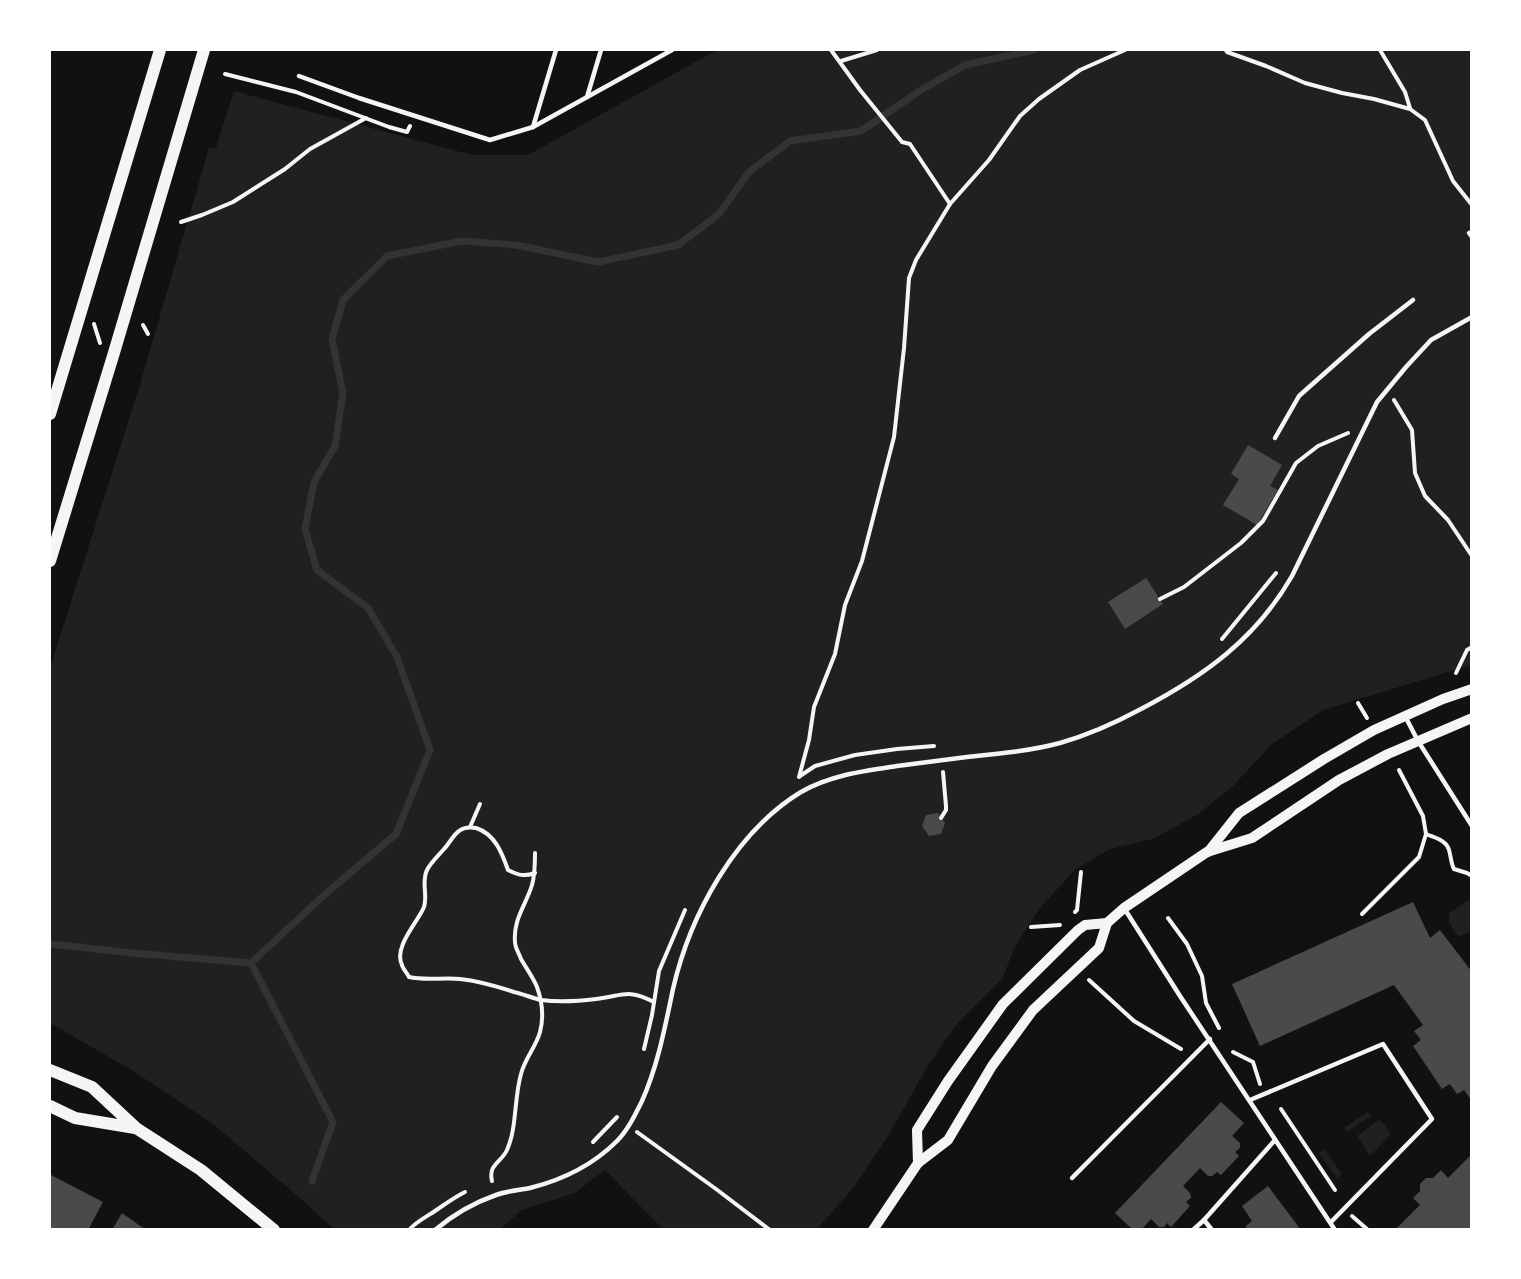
<svg xmlns="http://www.w3.org/2000/svg" width="1521" height="1279" font-family="'PT Sans Narrow',sans-serif">
<style>
.green{fill:#202020}
.lines{fill:none;stroke-linecap:round;stroke-linejoin:round}
.stream{stroke:#333;stroke-width:7}
.building{fill:#4a4a4a}
.path{stroke:#f5f5f5;stroke-width:4}
.service{stroke:#f5f5f5;stroke-width:4.5}
.tertiary{stroke:#f5f5f5;stroke-width:10}
.secondary{stroke:#f5f5f5;stroke-width:12}
</style>
<rect width="100%" height="100%" fill="#111"/>
<!-- green -->
<g class="green">
<path d="M717,50H1471V665L1323,710L1272,744L1233,786L1198,814L1153,839L1110,849L1076,869L1040,908L1014,948L1003,978L956,1025L926,1069L888,1136L853,1188L817,1229H663L605,1170L575,1193L522,1210L500,1229H334L294,1193L212,1123L130,1069L50,1023V668L138,391L209,148H216L234,91L472,155H528Z"/>
<path d="M1468,900H1471V931L1458,937L1449,923V913Z"/>
<path d="M1368,1112L1371,1116L1347,1132L1344,1128Z"/>
<path d="M1380,1119L1391,1134L1370,1156L1357,1136Z"/>
<path d="M1324,1149L1342,1174L1337,1178L1319,1153Z"/>
</g>
<g class="lines">
<!-- stream -->
<g class="stream">
<path d="M50,944L132,953L251,963L323,896L396,834L430,750L397,657L368,608L317,570L305,529L314,482L335,446L343,393L332,339L343,300L387,256L462,241L516,245L598,262L678,245L719,214L749,172L790,141L861,131L921,90L965,65L1034,50"/>
<path d="M251,963L333,1122L312,1181"/>
</g>
</g>
<!-- building -->
<g class="building">
<path d="M1248,445L1282,465L1270,486L1278,490L1257,525L1223,505L1239,479L1231,474Z"/>
<path d="M1146,578L1163,604L1125,629L1108,602Z"/>
<path d="M938,813L945,823L941,834L929,836L922,826L926,815Z"/>
<path d="M1413,902L1430,938L1440,930L1472,972V1101L1464,1090L1457,1094L1450,1084L1442,1089L1413,1046L1421,1040L1414,1031L1423,1025L1394,985L1260,1046L1232,984Z"/>
<path d="M1221,1102L1244,1123L1232,1136L1240,1143V1148L1235,1152L1239,1156L1221,1175L1217,1172L1212,1176H1208L1200,1168L1183,1186L1190,1193L1191,1198L1186,1202L1190,1206L1171,1227L1167,1223L1164,1227H1159L1151,1219L1141,1230H1133L1115,1213Z"/>
<path d="M1472,1154V1230H1395L1420,1205L1413,1198L1420,1191V1184L1426,1178H1433L1441,1170L1448,1178Z"/>
<path d="M51,1175L103,1202L88,1230L50,1229V1178Z"/>
<path d="M1268,1186L1301,1230H1246V1226L1252,1221L1242,1206Z"/>
<path d="M122,1213L146,1230H112Z"/>
</g>
<g class="lines">
<!-- path -->
<g class="path">
<path d="M831,50L860,90L902,142L910,144L950,204"/>
<path d="M1226,50L1227,52L1266,66L1305,83L1342,93L1374,99L1410,109L1425,120L1453,181L1472,205"/>
<path d="M1380,50L1405,92L1410,108"/>
<path d="M841,61L877,50"/>
<path d="M225,74L296,92L389,127L407,132L410,126"/>
<path d="M181,222L202,215L233,202L285,169L310,149L366,118"/>
<path d="M94,324L100,343"/>
<path d="M143,325L148,334"/>
<path d="M1394,400L1412,430L1415,473L1425,496L1448,520L1472,556"/>
<path d="M1160,599L1184,587L1241,543L1263,521L1296,463L1318,446L1348,433"/>
<path d="M1222,639L1276,573"/>
<path d="M1456,673L1467,650L1472,647"/>
<path d="M1358,703L1367,718"/>
<path d="M800,776L815,766L855,755L897,749L934,746"/>
<path d="M799,777L809,740L814,707L835,654L845,605L862,561L894,437L904,348L909,278L916,260L950,204L989,160L1020,116L1039,99L1080,70L1125,50"/>
<path d="M941,818L946,810V806L943,772"/>
<path d="M470,827L480,804"/>
<path d="M1426,834C1435,838 1446,840 1449,850C1451,857 1451,863 1454,869L1467,873L1472,876"/>
<path d="M535,873C524,877 518,875 508,870C502,853 495,834 476,828C470,827 464,827 459,831C453,835 449,844 444,849C438,856 431,862 427,870C421,882 428,895 424,907C418,922 393,947 402,965C403,969 407,973 409,977C426,981 443,977 460,979C478,981 496,986 514,992C523,994 532,998 541,1000C557,1002 580,1001 596,999C623,996 627,988 654,1002"/>
<path d="M1075,912L1077,910L1081,872"/>
<path d="M1362,914L1419,857L1426,834L1423,816L1399,770"/>
<path d="M1168,918L1187,944L1202,976L1206,1003L1219,1028"/>
<path d="M1031,927L1060,925"/>
<path d="M1089,980L1134,1021L1181,1049"/>
<path d="M644,1049L652,1015L659,971L685,910"/>
<path d="M1233,1052L1253,1062L1260,1084"/>
<path d="M1281,1109L1335,1190"/>
<path d="M637,1132L716,1189L770,1230"/>
<path d="M593,1142L617,1117"/>
<path d="M492,1181C488,1164 501,1163 507,1150C517,1128 514,1098 521,1074C525,1058 536,1047 540,1032C544,1017 542,1001 537,987C533,977 526,968 521,959C519,953 515,948 515,942C513,919 526,905 532,885C535,875 535,864 535,853"/>
<path d="M1352,1216L1368,1230"/>
<path d="M409,1230C416,1222 424,1218 432,1213C444,1205 453,1198 465,1192"/>
</g>
<!-- service -->
<g class="service">
<path d="M299,76L359,98L490,140L533,127L672,50"/>
<path d="M587,97L601,50"/>
<path d="M533,127L556,50"/>
<path d="M1469,233L1472,237"/>
<path d="M1275,438L1299,396L1369,334L1413,300"/>
<path d="M1405,716L1418,741L1472,826"/>
<path d="M1124,908L1180,996L1335,1230"/>
<path d="M1250,1100L1383,1044L1432,1119L1331,1222"/>
<path d="M1072,1178L1210,1039"/>
<path d="M1204,1220L1212,1230"/>
<path d="M435,1230C454,1214 473,1203 496,1195C507,1191 519,1190 530,1188C562,1180 593,1165 617,1141C628,1130 635,1115 642,1101C658,1065 665,1027 673,989C690,915 735,832 801,792C831,775 864,771 897,766C920,763 943,760 967,757C997,754 1030,751 1060,743C1088,735 1115,723 1141,709C1204,676 1256,639 1292,576L1377,402L1406,367L1431,340L1472,317"/>
<path d="M1193,1230L1204,1220L1275,1140"/>
</g>
<!-- tertiary -->
<g class="tertiary">
<path d="M1208,852L1239,813L1324,759L1374,730L1443,699L1472,689"/>
<path d="M918,1163L917,1130L948,1081L1003,1004L1078,930L1085,925L1107,923"/>
<path d="M873,1230L918,1163L948,1140L992,1066L1033,1010L1099,948L1107,923L1124,908L1207,852L1252,838L1339,780L1388,754L1472,718"/>
</g>
<!-- secondary -->
<g class="secondary">
<path d="M50,414L160,50"/>
<path d="M50,561L113,356L204,50"/>
<path d="M50,1070L92,1087L136,1128L201,1170L274,1230"/>
<path d="M50,1106L75,1118L135,1128"/>
</g>
</g>
<!-- border -->
<rect width="1521" height="1279" fill="none" stroke="#ffffff" stroke-width="102"/>
</svg>
